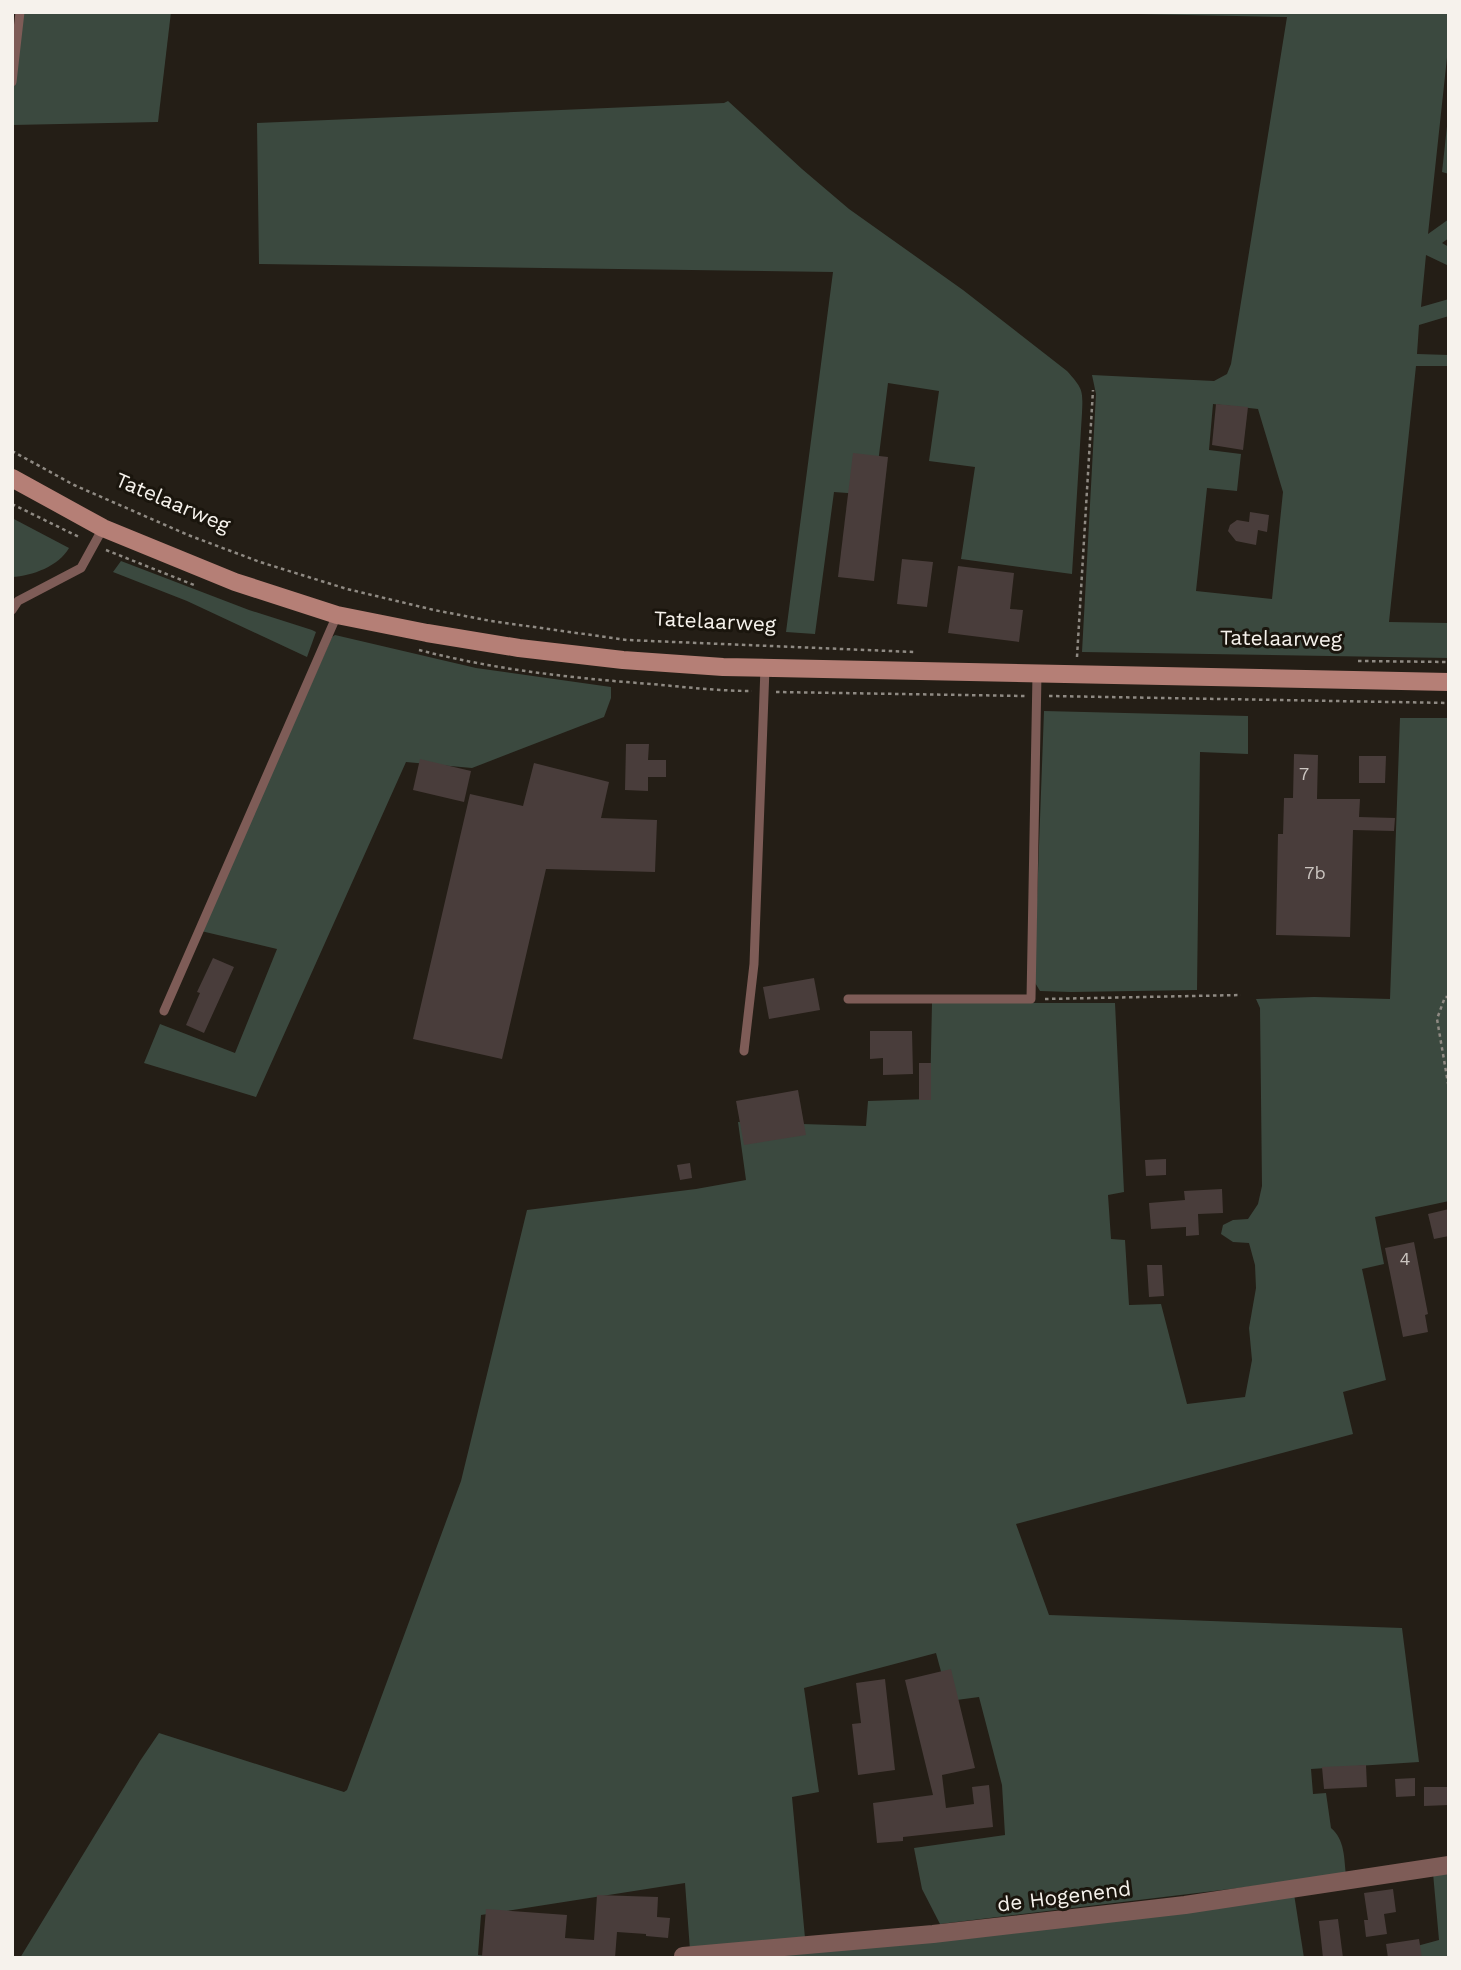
<svg xmlns="http://www.w3.org/2000/svg" width="1461" height="1970" font-family="'Work Sans',sans-serif">
<style>
.green{fill:#3b493f;fill-rule:evenodd}
.building{fill:#493d3b}
.lines{fill:none;stroke-linecap:round;stroke-linejoin:round}
.path{stroke:#8f8a83;stroke-width:2.5;stroke-dasharray:3.5 3.5;stroke-linecap:butt}
.lane{stroke:#7e5c57;stroke-width:9}
.street{stroke:#7e5c57;stroke-width:18}
.secondary{stroke:#b57f76;stroke-width:18}
.labels{text-anchor:middle;dominant-baseline:central;stroke-width:6;stroke-linejoin:round;paint-order:stroke}
.number-label{font-size:18px;fill:#cbc5c0}
.street-label{font-size:21px;fill:#f6f2ec;stroke:#1a150d}
</style>
<rect width="100%" height="100%" fill="#241e16"/>
<!-- green -->
<g class="green">
<path d="M21,12H171L158,122L12,125V83Z"/>
<path d="M1040,12H1449V39L1428,234L1449,219V238L1442,243L1449,247V266L1426,255L1421,307L1449,299V316L1419,325L1417,354L1449,355V366H1416L1389,622L1449,623V658L1082,652L1096,394L1092,375L1214,381L1227,374L1231,364L1287,17ZM1213,404L1258,409L1283,492L1272,599L1196,591L1207,488L1237,491L1241,454L1209,450Z"/>
<path d="M728,101L802,169L849,209L963,290L1067,371C1083,389 1083,390 1082,413L1072,574L961,559L975,467L929,461L939,391L888,383L874,495L834,492L815,634L786,632L833,272L259,264L257,123L724,103Z"/>
<path d="M1449,108V174L1442,172Z"/>
<path d="M12,518L69,548C59,566 32,576 12,577Z"/>
<path d="M121,561L249,610L312,630L316,632L307,657L187,601L113,572Z"/>
<path d="M335,635L476,668L611,687V698L604,717L472,768L406,762L256,1097L144,1063L160,1024L235,1053L277,949L201,931L332,637Z"/>
<path d="M1044,711L1248,716V754L1200,752L1197,990L1071,992L1040,991L1034,981Z"/>
<path d="M1400,718H1449V1201L1375,1217L1384,1264L1362,1269L1386,1380L1343,1392L1353,1434L1016,1524L1049,1615L1402,1628L1419,1762L1311,1769L1313,1794L1326,1793L1331,1828C1345,1840 1344,1858 1346,1875L940,1924L922,1889L914,1848L1005,1835L1002,1785L979,1697L949,1701L936,1653L804,1688L819,1792L792,1797L805,1938L690,1950L685,1883L481,1915L478,1955L509,1958H20L140,1761L159,1733L344,1792L347,1790L461,1481L527,1210L696,1189L746,1180L738,1122L866,1126L868,1101L930,1099L932,1003H1115L1124,1192L1108,1195L1111,1239L1125,1240L1129,1305L1161,1304L1187,1404L1245,1397L1252,1360L1249,1328L1256,1288L1255,1265L1249,1243L1233,1242L1221,1234L1223,1225L1233,1220L1248,1219L1258,1204L1262,1186L1260,1008L1256,999L1314,997L1390,999Z"/>
<path d="M1449,1870V1958H1417V1946L1439,1940L1433,1873Z"/>
<path d="M1294,1894L1304,1958H742Z"/>
</g>
<!-- building -->
<g class="building">
<path d="M1216,404L1248,407L1243,450L1212,445Z"/>
<path d="M853,453L888,457L874,581L838,577Z"/>
<path d="M1250,512L1269,515L1267,532L1258,530L1256,545L1236,541L1228,531L1230,525L1237,520L1249,522Z"/>
<path d="M902,559L933,562L927,607L897,604Z"/>
<path d="M958,566L1014,573L1010,609L1023,610L1019,642L948,633Z"/>
<path d="M626,744H649L648,760H666V777H648V791L625,790Z"/>
<path d="M1294,754L1318,755L1317,799H1360L1359,817L1395,818L1394,831L1353,830L1350,937L1276,935L1278,834H1283L1284,798H1293Z"/>
<path d="M1359,756H1386L1385,783H1359Z"/>
<path d="M420,759L471,771L464,802L413,790Z"/>
<path d="M534,763L609,782L601,818L657,820L655,872L546,869L502,1059L413,1039L470,794L523,806Z"/>
<path d="M213,958L234,967L204,1033L186,1025L200,993L197,992Z"/>
<path d="M814,978L820,1010L769,1019L763,987Z"/>
<path d="M870,1031H912L913,1074L883,1075V1058L870,1059Z"/>
<rect x="919" y="1063" width="12" height="37"/>
<path d="M798,1090L806,1135L744,1145L736,1101Z"/>
<path d="M1166,1159V1175L1146,1176L1145,1160Z"/>
<path d="M690,1163L692,1178L680,1180L677,1165Z"/>
<path d="M1222,1189L1223,1213L1198,1214L1199,1235L1186,1236V1227L1151,1229L1149,1203L1185,1200L1184,1191Z"/>
<path d="M1449,1209V1236L1434,1239L1428,1214Z"/>
<path d="M1414,1242L1428,1314L1425,1315L1428,1332L1403,1337L1385,1248Z"/>
<path d="M1147,1265H1162L1164,1296L1149,1297Z"/>
<path d="M951,1669L975,1768L942,1775L946,1808L974,1804L972,1787L989,1785L993,1827L903,1837V1841L877,1843L873,1803L933,1795L905,1680Z"/>
<path d="M885,1679L895,1770L858,1775L852,1724L861,1723L856,1683Z"/>
<path d="M1366,1765L1367,1787L1324,1789L1322,1767Z"/>
<path d="M1415,1778V1796L1396,1797L1395,1779Z"/>
<path d="M1424,1787H1449V1805L1424,1806Z"/>
<path d="M1393,1889L1396,1912L1384,1914L1387,1934L1366,1937L1364,1920H1368L1364,1893Z"/>
<path d="M597,1895L658,1897L657,1917L670,1918L668,1938L646,1936V1934L617,1932L615,1958L482,1956L486,1909L567,1915L565,1938L594,1940Z"/>
<path d="M1338,1919L1343,1958H1323L1319,1921Z"/>
<path d="M1419,1939L1422,1958H1388L1386,1944Z"/>
</g>
<g class="lines">
<!-- path -->
<g class="path">
<path d="M12,451L74,485L188,535L260,562L347,589L434,610L491,621L627,640L914,652"/>
<path d="M12,504L81,538"/>
<path d="M106,550L194,585"/>
<path d="M419,650C496,670 572,678 651,684C685,687 718,691 752,691"/>
<path d="M1077,657L1093,390"/>
<path d="M1358,661L1449,662"/>
<path d="M776,692L1025,696"/>
<path d="M1049,696L1449,703"/>
<path d="M1449,997H1445L1437,1019L1449,1089"/>
<path d="M1045,999L1241,995"/>
</g>
<!-- lane -->
<g class="lane">
<path d="M12,82L20,12"/>
<path d="M12,610L18,601L81,568L103,528"/>
<path d="M848,999H1031L1037,674"/>
<path d="M164,1011L337,615"/>
<path d="M744,1051L754,964L765,668"/>
</g>
<!-- street -->
<path class="street" d="M683,1956L933,1934L1185,1905L1449,1865"/>
<!-- secondary -->
<path class="secondary" d="M12,478L103,528L235,582L337,615L427,633L519,648L623,660L723,667L1449,682"/>
</g>
<g class="labels">
<!-- number labels -->
<g class="number-label">
<text x="1304" y="773">7</text>
<text x="1315" y="872">7b</text>
<text x="1405" y="1258">4</text>
</g>
<!-- street labels -->
<g class="street-label">
<text transform="translate(173 502) rotate(23)">Tatelaarweg</text>
<text transform="translate(715 621) rotate(3)">Tatelaarweg</text>
<text transform="translate(1281 638) rotate(1)">Tatelaarweg</text>
<text transform="translate(1064 1896) rotate(-7)">de Hogenend</text>
</g>
</g>
<!-- border -->
<rect width="1461" height="1970" fill="none" stroke="#f6f2ec" stroke-width="28"/>
</svg>
